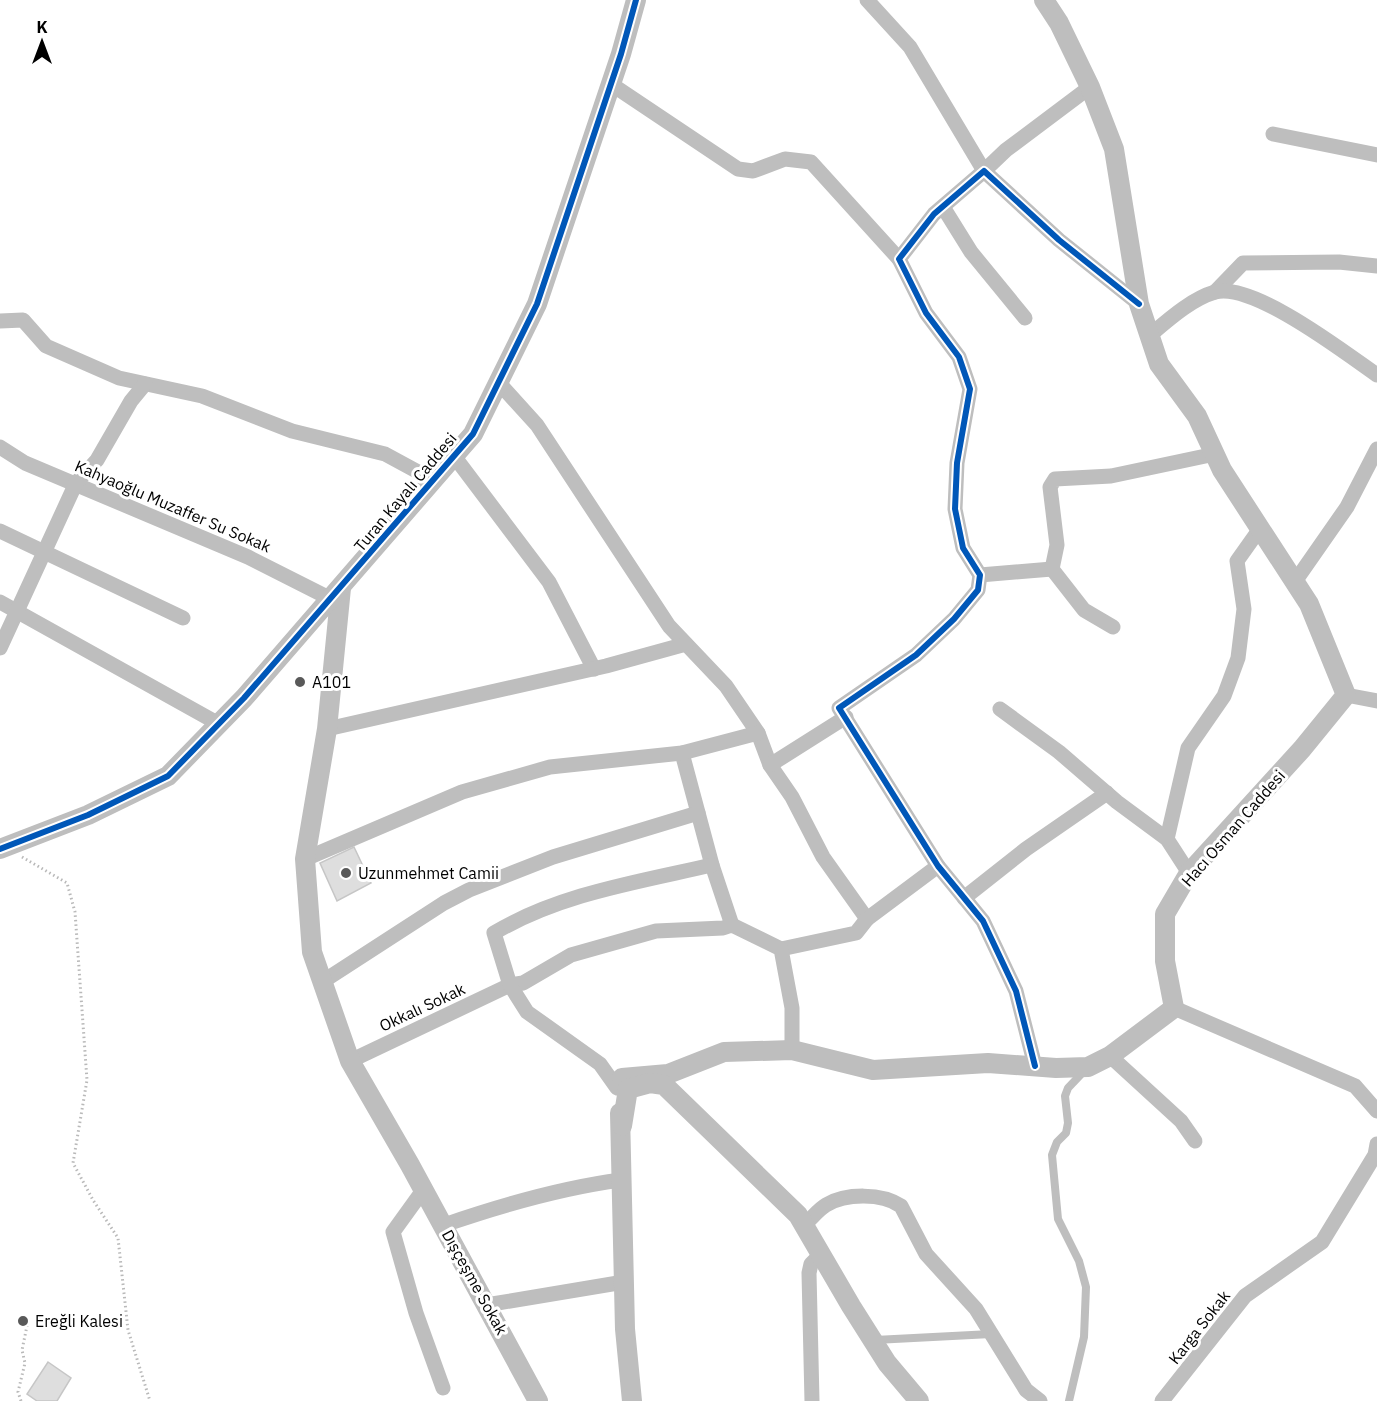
<svg xmlns="http://www.w3.org/2000/svg" width="1377" height="1401" font-family="'IBM Plex Sans',sans-serif">
<style>
.building{fill:#dedede;stroke:#c6c6c6;stroke-width:1.5}
.lines{fill:none;stroke-linecap:round;stroke-linejoin:round}
.path{stroke:#b9b9b9;stroke-width:3;stroke-dasharray:1.5 3;stroke-linecap:butt}
.service{stroke:#bebebe;stroke-width:8}
.minor{stroke:#bebebe;stroke-width:15}
.tertiary{stroke:#bebebe;stroke-width:20}
.cycleway-casing{stroke:#fff;stroke-width:10}
.cycleway{stroke:#0057b8;stroke-width:6}
.poi-dot{fill:#595959;stroke:#fff;stroke-width:2}
.labels{text-anchor:middle;dominant-baseline:central;stroke-width:6;stroke-linejoin:round;paint-order:stroke}
.street-label{font-size:16px;fill:#000;stroke:#fff}
.poi-label{font-size:16px;fill:#000;stroke:#fff;text-anchor:start}
</style>
<rect width="100%" height="100%" fill="#fff"/>
<!-- building -->
<g class="building">
<path d="M354,847L371,883L337,901L320,863Z"/>
<path d="M48,1362L71,1378L57,1401H37L27,1394Z"/>
</g>
<g class="lines">
<!-- path -->
<g class="path">
<path d="M22,857L67,883L75,912L87,1080L73,1163L93,1200L118,1238L128,1330L150,1401"/>
<path d="M21,1401L18,1392L25,1363L22,1350L27,1326"/>
</g>
<!-- service -->
<g class="service">
<path d="M875,1340L991,1334"/>
<path d="M1069,1401L1084,1337L1086,1287L1079,1261L1058,1219L1052,1155L1057,1142L1066,1133L1068,1123L1065,1096L1068,1088L1086,1069"/>
</g>
<!-- minor -->
<g class="minor">
<path d="M867,0L910,47L984,171L1006,150L1090,87"/>
<path d="M611,84L738,169L753,171L785,159L811,162L899,259"/>
<path d="M1273,134L1377,155"/>
<path d="M943,207L971,252L1025,318"/>
<path d="M1215,292L1243,263L1339,262L1377,266"/>
<path d="M0,321L23,320L46,346L119,378L202,396L292,431L385,454L433,480"/>
<path d="M1149,336C1168,320 1191,299 1215,292C1253,282 1344,352 1377,375"/>
<path d="M498,382L537,425L669,626L726,686L758,733L770,765L792,797L823,857L867,919L938,866"/>
<path d="M0,447L25,463L248,557L331,599"/>
<path d="M454,456L549,582L594,669"/>
<path d="M0,531L183,618"/>
<path d="M980,575L1052,569"/>
<path d="M1294,583L1347,507L1377,449"/>
<path d="M0,602L219,724"/>
<path d="M1113,627L1084,610L1052,569L1057,545L1050,487L1055,479L1111,476L1215,454"/>
<path d="M0,648L76,483L97,460L131,401L145,384"/>
<path d="M1346,695L1377,701"/>
<path d="M1000,709L1059,752L1117,802L1167,839L1189,873"/>
<path d="M327,729L606,666L686,644"/>
<path d="M682,753L712,865L732,925"/>
<path d="M770,765L846,717"/>
<path d="M1167,839L1188,748L1224,696L1238,658L1244,609L1237,561L1259,530"/>
<path d="M305,859L462,792L550,767L682,753L758,733"/>
<path d="M964,898L1026,849L1107,793"/>
<path d="M781,949L856,933L867,919"/>
<path d="M322,982L444,903L469,890L553,857L698,813"/>
<path d="M1174,1008L1355,1086L1377,1111"/>
<path d="M1110,1056L1181,1121L1195,1141"/>
<path d="M350,1061L510,985L523,983L571,955L656,931L723,928L732,925L781,949L792,1008V1050"/>
<path d="M1035,1066L1016,991L983,921L938,866L839,708L916,655L954,619L978,590L980,575L963,548L955,509L957,463L970,389L959,357L926,313L899,259L934,214L984,171L1059,240L1139,304"/>
<path d="M617,1088L600,1064L527,1012L510,985L494,933C559,894 638,882 712,865"/>
<path d="M424,1189L393,1232L416,1313L443,1388"/>
<path d="M805,1224C812,1218 819,1209 826,1205C846,1193 882,1193 901,1206L926,1254L976,1309L1026,1390L1040,1401"/>
<path d="M444,1225C502,1205 560,1188 621,1180"/>
<path d="M486,1305L624,1282"/>
<path d="M812,1401L809,1273L811,1264L821,1254"/>
<path d="M1162,1401L1245,1296L1322,1242L1375,1155L1377,1144"/>
</g>
<!-- tertiary -->
<g class="tertiary">
<path d="M341,588L327,729L305,859L312,952L350,1061L410,1165L538,1401"/>
<path d="M0,849L88,815L168,776L244,698L473,434L537,304L621,54L636,0"/>
<path d="M622,1078L668,1074L724,1052L792,1050L873,1070L988,1063L1056,1068L1088,1067L1110,1056L1174,1008L1165,961V914L1189,873L1302,749L1346,695L1309,604L1222,470L1197,416L1159,364L1139,304L1114,149L1090,87L1059,23L1044,0"/>
<path d="M620,1113L625,1329L632,1401"/>
<path d="M622,1126L628,1089L650,1083L664,1085L798,1215L851,1306L887,1363L919,1401"/>
</g>
<defs>
<g id="cycleway">
<path d="M0,849L88,815L168,776L244,698L473,434L537,304L621,54L636,0"/>
<path d="M1035,1066L1016,991L983,921L938,866L839,708L916,655L954,619L978,590L980,575L963,548L955,509L957,463L970,389L959,357L926,313L899,259L934,214L984,171L1059,240L1139,304"/>
</g>
</defs>
<!-- cycleway casing -->
<use href="#cycleway" class="cycleway-casing"/>
<!-- cycleway -->
<use href="#cycleway" class="cycleway"/>
</g>
<!-- markers -->
<g class="poi-dot">
<circle cx="300" cy="682" r="6"/>
<circle cx="346" cy="873" r="6"/>
<circle cx="23" cy="1321" r="6"/>
</g>
<g class="labels">
<!-- street labels -->
<g class="street-label">
<text transform="translate(405 492) rotate(-50)">Turan Kayalı Caddesi</text>
<text transform="translate(173 506) rotate(23)">Kahyaoğlu Muzaffer Su Sokak</text>
<text transform="translate(1233 828) rotate(-49)">Hacı Osman Caddesi</text>
<text transform="translate(422 1007) rotate(-25)">Okkalı Sokak</text>
<text transform="translate(475 1282) rotate(61)">Dışçeşme Sokak</text>
<text transform="translate(1199 1327) rotate(-52)">Karga Sokak</text>
</g>
<!-- poi labels -->
<g class="poi-label">
<text x="312" y="682">A101</text>
<text x="358" y="873">Uzunmehmet Camii</text>
<text x="35" y="1321">Ereğli Kalesi</text>
</g>
</g>
<!-- north arrow -->
<g transform="translate(42 42)" stroke="#ffffff" stroke-width="4.5" paint-order="stroke">
<path d="M0-4.5L10 22L0 15L-10 22Z" fill="#000000"/>
<text y="-9" font-size="16" font-weight="bold" text-anchor="middle" fill="#000000">K</text>
</g>
</svg>
